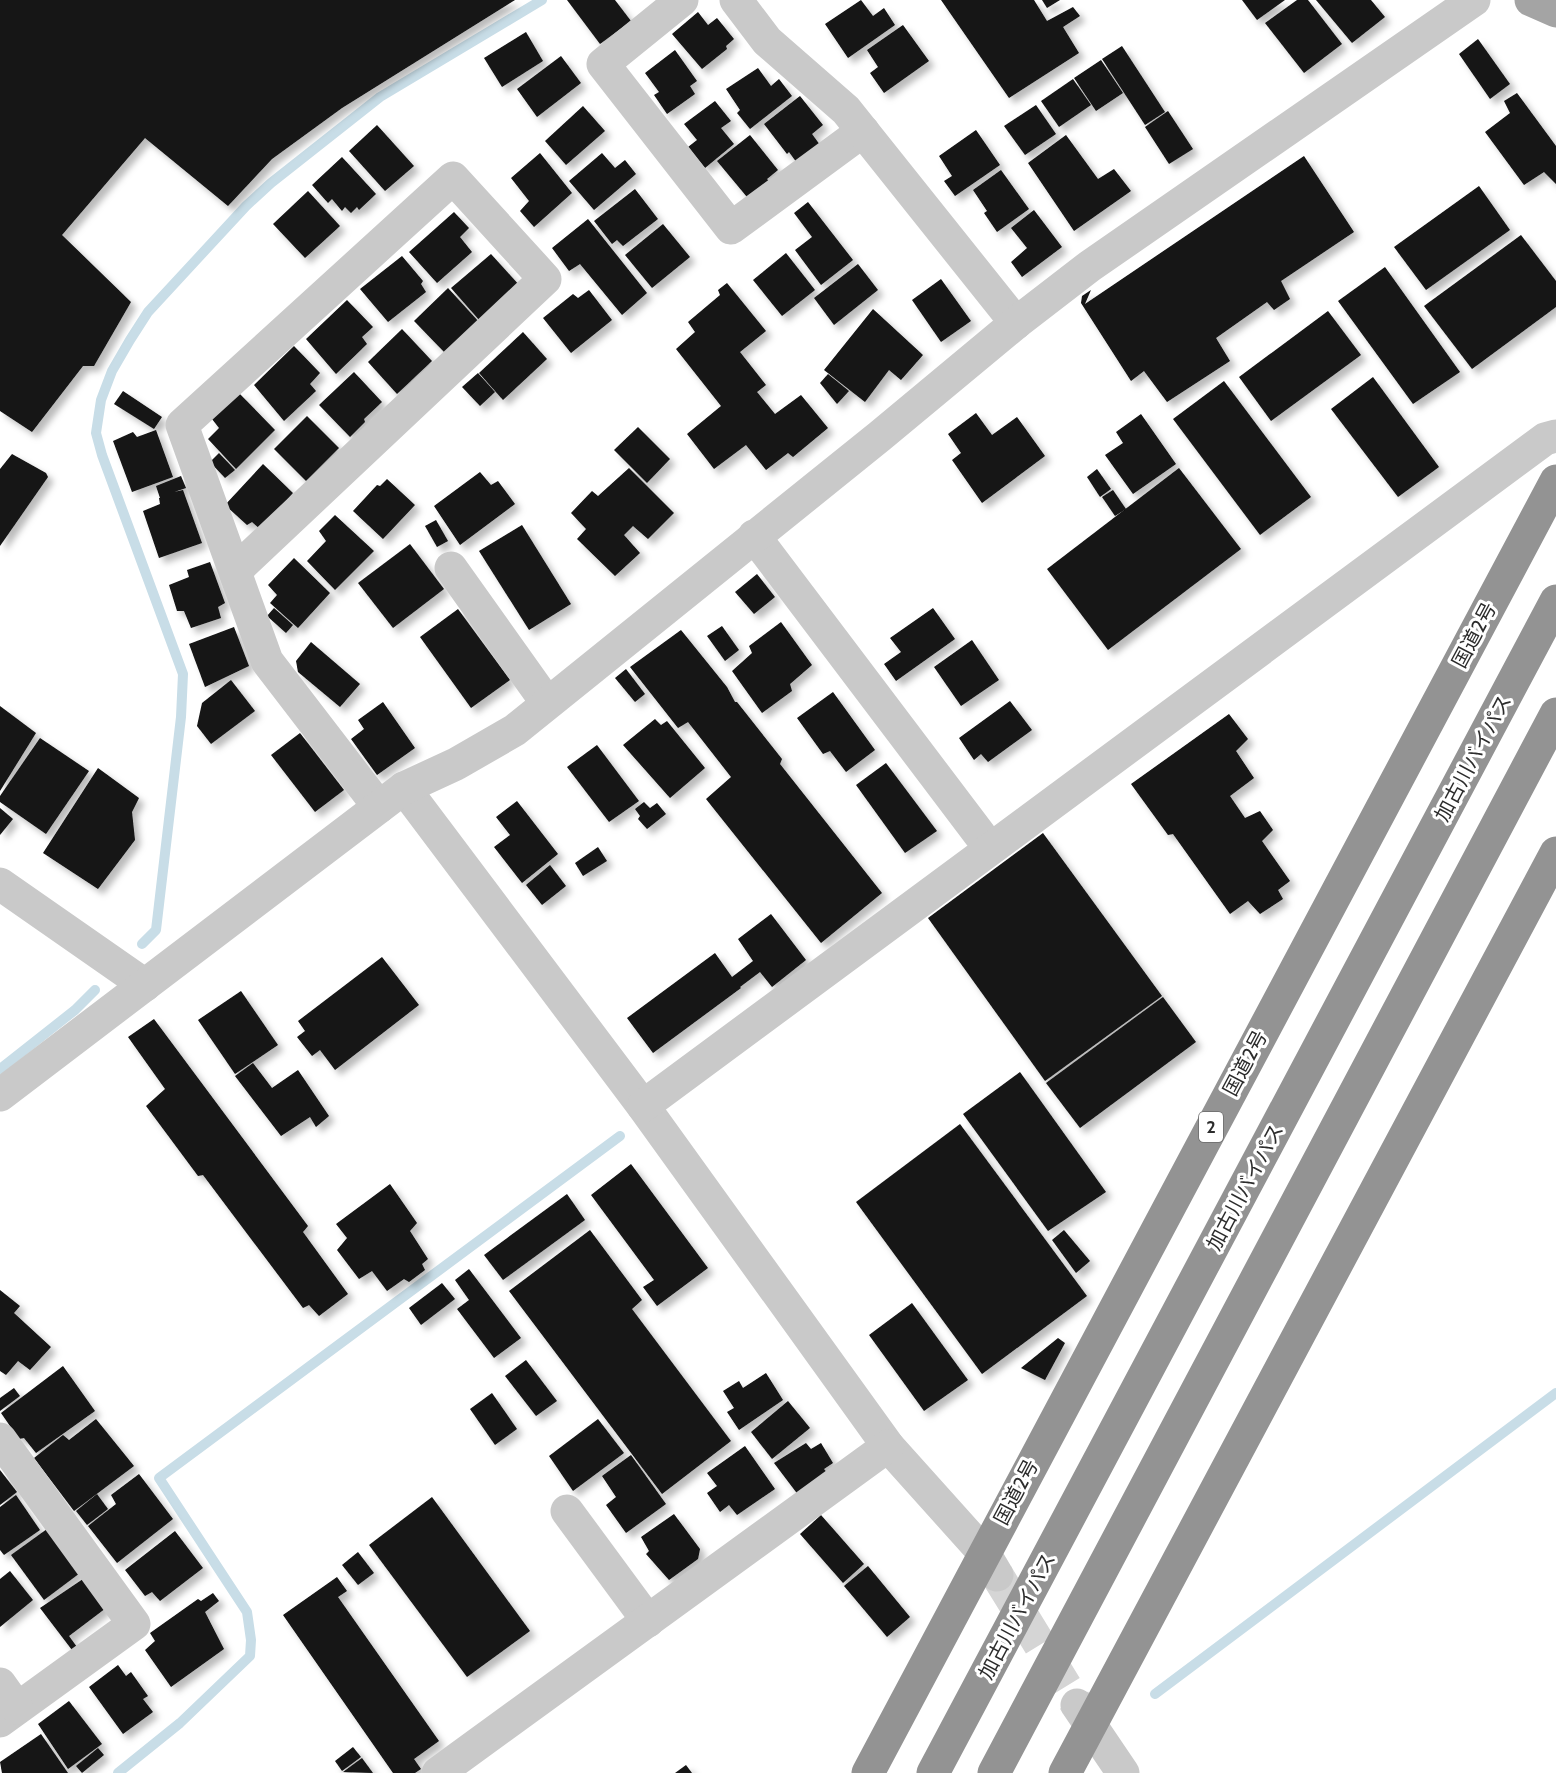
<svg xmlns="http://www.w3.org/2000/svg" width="1556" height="1773" font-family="Cabin,'Noto Sans JP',sans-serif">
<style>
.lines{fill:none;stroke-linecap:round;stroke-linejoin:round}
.stream{stroke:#c8dde7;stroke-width:10}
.building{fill:#131313;filter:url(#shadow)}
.minor-tunnel{stroke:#d5d5d5;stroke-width:33;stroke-dasharray:33 16;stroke-linecap:butt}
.minor{stroke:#c9c9c9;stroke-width:33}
.major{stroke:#a4a4a4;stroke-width:33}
.highway{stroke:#939393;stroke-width:33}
.labels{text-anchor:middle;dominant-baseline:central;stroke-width:6;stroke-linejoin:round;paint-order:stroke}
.shield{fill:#fff;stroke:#6b6b6b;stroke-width:1.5}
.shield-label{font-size:18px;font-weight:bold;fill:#2c2c2c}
.street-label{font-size:20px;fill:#2c2c2c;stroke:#fff}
</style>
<defs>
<filter id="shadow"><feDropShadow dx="5.5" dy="5.5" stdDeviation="3" flood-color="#0004"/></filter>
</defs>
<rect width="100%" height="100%" fill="#fff"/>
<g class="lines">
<!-- stream -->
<g class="stream">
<path d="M142,944L156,930L181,717L183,674L102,455L96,433L101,400L112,371L130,340L148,312L246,206L271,183L380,97L542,0"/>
<path d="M0,1069L75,1010L95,990"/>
<path d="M1155,1694L1556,1393"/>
<path d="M118,1773L180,1723L250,1656L251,1640L247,1612L159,1478L620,1136"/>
</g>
</g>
<!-- building -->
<g class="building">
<path d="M0,0H515L342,108L272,159L228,206L145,138L62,235L131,302L94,366H83L32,432L0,411Z"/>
<path d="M567,0H615L631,21L600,44Z"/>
<path d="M861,0L873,16L884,8L895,25L848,58L825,24Z"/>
<path d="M941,0H1034L1047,21L1073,7L1080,16L1063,27L1079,53L1009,98Z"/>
<path d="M1042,0H1060L1047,8Z"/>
<path d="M1242,0H1285L1257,20Z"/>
<path d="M1297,0H1308L1342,44L1304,73L1265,23Z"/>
<path d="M1316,0H1371L1385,17L1352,43Z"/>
<path d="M698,12L708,25L717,18L734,39L726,46L727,49L702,69L672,34Z"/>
<path d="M903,25L929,61L884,93L870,73L878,67L867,50Z"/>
<path d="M526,32L543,61L502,87L484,58Z"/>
<path d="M1478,39L1510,84L1490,99L1459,54Z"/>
<path d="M1122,46L1165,112L1145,125L1102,59Z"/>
<path d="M675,50L697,81L690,86L695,94L667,114L654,95L659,92L645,73Z"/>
<path d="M561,56L581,83L537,117L517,89Z"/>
<path d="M1101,60L1123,93L1096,111L1074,78Z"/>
<path d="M758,68L771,86L779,79L792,96L750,129L737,113L740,110L726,89Z"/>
<path d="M1073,79L1091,105L1059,127L1041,101Z"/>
<path d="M1517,93L1556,146V184L1544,172L1524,185L1485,132L1510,113L1504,101Z"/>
<path d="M800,96L823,125L812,134L820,145L797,163L789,152L787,154L764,124Z"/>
<path d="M715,101L731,121L721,128L734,144L705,168L688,147L697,140L684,124Z"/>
<path d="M1036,105L1056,134L1025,155L1004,126Z"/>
<path d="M583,106L605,131L566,165L545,141Z"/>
<path d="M1168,111L1193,149L1169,164L1145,127Z"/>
<path d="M377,125L414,166L385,191L349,151Z"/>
<path d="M976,130L1000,165L955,196L944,181L952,176L939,156Z"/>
<path d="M750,135L778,170L767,179L774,187L752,203L717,161Z"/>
<path d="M1066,135L1098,179L1114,169L1131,191L1074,231L1028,163Z"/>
<path d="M540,153L572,193L534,227L520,211L529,201L511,178Z"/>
<path d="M602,153L615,168L625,160L636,174L594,210L569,181Z"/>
<path d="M1304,156L1354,232L1281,281L1290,299L1274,310L1267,302L1216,338L1230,361L1167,402L1144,371L1131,381L1081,303L1082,296L1091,290L1085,304Z"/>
<path d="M342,157L376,194L359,210L357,207L351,213L345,207L342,211L332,199L328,203L312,185Z"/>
<path d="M1001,170L1029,209L997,232L984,213L987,211L973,190Z"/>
<path d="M1479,186L1510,230L1426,290L1394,247Z"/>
<path d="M635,189L658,219L623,246L617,240L612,244L594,221Z"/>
<path d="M308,191L340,226L305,258L273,224Z"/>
<path d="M808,202L853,260L821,285L795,250L812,237L794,213Z"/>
<path d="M1034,210L1062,247L1022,277L1011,262L1027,248L1011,228Z"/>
<path d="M454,212L469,228L460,237L472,252L437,283L409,252Z"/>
<path d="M588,219L647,293L622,315L580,264L569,271L552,248Z"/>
<path d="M663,224L690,257L652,288L625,255Z"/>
<path d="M1521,235L1556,281V307L1472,369L1424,306Z"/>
<path d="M786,253L815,290L782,316L753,280Z"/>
<path d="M491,254L520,286L480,321L451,288Z"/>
<path d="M402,256L423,281L421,284L426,292L388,322L360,289Z"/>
<path d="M858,264L878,290L834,325L814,298Z"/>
<path d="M1385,267L1460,372L1413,404L1338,301Z"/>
<path d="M941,279L971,321L941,342L912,300Z"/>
<path d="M727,283L766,331L740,352L766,385L757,392L775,414L801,395L828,428L793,457L788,453L766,470L746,445L714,469L687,434L721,406L676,349L695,332L688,322L720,295L718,290Z"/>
<path d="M448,288L479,322L445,353L414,321Z"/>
<path d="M589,290L612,320L571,353L543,318L573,294L578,298Z"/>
<path d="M347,300L373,327L362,337L367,344L336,374L306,339Z"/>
<path d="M873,309L923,355L901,380L889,370L865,402L824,370Z"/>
<path d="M1328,311L1361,355L1271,421L1239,377Z"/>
<path d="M402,329L432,361L397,394L368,362Z"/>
<path d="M523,332L547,359L503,400L479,373Z"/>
<path d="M294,346L320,373L310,384L316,391L284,421L254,385Z"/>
<path d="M354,372L382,402L364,419L365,422L350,437L319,405Z"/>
<path d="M478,373L495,392L480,406L462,387Z"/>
<path d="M828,374L849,391L837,404L820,383Z"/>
<path d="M1373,377L1439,467L1398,497L1331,409Z"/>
<path d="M1224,381L1311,497L1260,535L1173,419Z"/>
<path d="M123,391L162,417L154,429L114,404Z"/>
<path d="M238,392L275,430L236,469L208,439L219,428L212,419Z"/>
<path d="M976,413L992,435L1017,417L1045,456L982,503L952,460L961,453L948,434Z"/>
<path d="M1141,414L1176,464L1133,494L1105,455L1123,443L1116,432Z"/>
<path d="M307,416L339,448L306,481L274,449Z"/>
<path d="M638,427L670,459L647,483L614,450Z"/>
<path d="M156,430L173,477L132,492L113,441L133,432L137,437Z"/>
<path d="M219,453L235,470L225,478L210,462Z"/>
<path d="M12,454L46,473L48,477L0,546V469Z"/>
<path d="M263,464L293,493L260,529L252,522L247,525L225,505Z"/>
<path d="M629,468L674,513L648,539L633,526L624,535L640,553L615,576L577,539L586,529L571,513L592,491L598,496Z"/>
<path d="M1179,468L1241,549L1108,650L1047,569Z"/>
<path d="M1097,469L1111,489L1100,497L1087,477Z"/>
<path d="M480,472L491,485L498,481L515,504L460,545L434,506Z"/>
<path d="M181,476L186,488L174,492L183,490L202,543L159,558L143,511L160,504L159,498H160L156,486Z"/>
<path d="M387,479L415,505L383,539L353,511L377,485L380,486Z"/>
<path d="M1113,490L1126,509L1115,516L1102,497Z"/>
<path d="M335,515L374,551L335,590L307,561L326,541L319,531Z"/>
<path d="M436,520L448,541L437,547L425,526Z"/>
<path d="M522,525L571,604L529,630L479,551Z"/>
<path d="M410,544L444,589L393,628L358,583Z"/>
<path d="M294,558L330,593L298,628L270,603L277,595L268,585Z"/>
<path d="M210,562L225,603L218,607L221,618L191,628L184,611H177L169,585L189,577L187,570Z"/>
<path d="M757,574L775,597L754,614L735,592Z"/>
<path d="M274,608L293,625L286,633L267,616Z"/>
<path d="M933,608L955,639L896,681L884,664L901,652L890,638Z"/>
<path d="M458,609L510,680L471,708L420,637Z"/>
<path d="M781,622L812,665L790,684L792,691L762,713L732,671L752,653L749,646Z"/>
<path d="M722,626L739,650L725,661L707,636Z"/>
<path d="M234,627L249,666L205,687L189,644Z"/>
<path d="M681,630L727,687L735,702H737L782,759L780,764L882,893L821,943L706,799L731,777L688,722L678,728L630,667Z"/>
<path d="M972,640L999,680L961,706L934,667Z"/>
<path d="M311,642L360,684L340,707L298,672L296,661Z"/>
<path d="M626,669L645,694L635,702L615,678Z"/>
<path d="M231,680L255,711L211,744L197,726L202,703Z"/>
<path d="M833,692L875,750L846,772L830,751L823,754L797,718Z"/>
<path d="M1010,701L1032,730L988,762L981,754L974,760L959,738Z"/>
<path d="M383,702L415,748L377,775L351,739L364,729L358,720Z"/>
<path d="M0,706L36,733L0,791Z"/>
<path d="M1229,714L1248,739L1236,751L1254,778L1230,796L1245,818L1260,811L1273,830L1262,841L1290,881L1278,890L1283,899L1260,914L1248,901L1230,914L1173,834L1168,835L1131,784Z"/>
<path d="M655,719L661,725L667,721L705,768L670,798L623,745Z"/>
<path d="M300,733L344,790L315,812L271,755Z"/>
<path d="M40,738L89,771L46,834L0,802V796Z"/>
<path d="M597,745L639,801L609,822L567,767Z"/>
<path d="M886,763L937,831L905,853L856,785Z"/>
<path d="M98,768L139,798L132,812L135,840L98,889L43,853Z"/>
<path d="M517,801L558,854L522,883L494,847L510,835L496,817Z"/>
<path d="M644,802L650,808L657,803L666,814L647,829L638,819L640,816L635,809Z"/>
<path d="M0,808L13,819L0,835Z"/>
<path d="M1043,833L1162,996L1045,1081L928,918Z"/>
<path d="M598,847L607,861L583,876L575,863Z"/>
<path d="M550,865L566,886L542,905L526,885Z"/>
<path d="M771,914L806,960L772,987L760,972L740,987L741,988L653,1053L627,1018L715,953L732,977L753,961L738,939Z"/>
<path d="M382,957L419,1005L335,1070L320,1050L312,1056L297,1037L305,1031L298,1021Z"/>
<path d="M241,991L278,1045L235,1074L198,1020Z"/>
<path d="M1163,997L1196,1042L1080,1128L1046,1083Z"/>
<path d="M154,1019L308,1226L303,1232L348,1294L319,1316L309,1305L303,1308L203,1175L198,1176L146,1106L165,1089L128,1037Z"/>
<path d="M253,1063L272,1088L298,1070L329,1116L316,1127L310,1117L281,1136L235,1076Z"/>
<path d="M1020,1072L1106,1192L1048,1231L963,1114Z"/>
<path d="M960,1124L1087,1296L982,1374L856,1202Z"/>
<path d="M631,1164L708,1268L657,1306L643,1287L654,1280L591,1195Z"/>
<path d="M390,1184L417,1223L410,1231L428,1259L422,1264L425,1270L409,1282L404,1279L387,1291L372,1271L359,1279L337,1250L347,1238L336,1224Z"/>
<path d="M567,1194L585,1220L503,1280L484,1255Z"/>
<path d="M590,1230L642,1300L632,1309L731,1441L662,1494L509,1291Z"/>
<path d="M1064,1230L1090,1261L1076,1273L1052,1240Z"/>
<path d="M469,1269L521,1338L494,1358L457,1309L469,1300L455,1280Z"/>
<path d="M442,1283L455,1299L421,1325L409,1308Z"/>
<path d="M0,1290L20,1306L14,1313L51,1347L30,1370L18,1361L6,1375L0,1371Z"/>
<path d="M912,1303L968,1380L924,1411L869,1335Z"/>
<path d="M1058,1338L1065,1343L1045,1380L1021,1368Z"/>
<path d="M526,1360L557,1401L536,1416L505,1376Z"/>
<path d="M63,1366L95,1411L36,1453L24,1438L19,1439L1,1413Z"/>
<path d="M766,1373L783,1400L739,1430L727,1412L734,1408L723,1391L739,1381L743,1388Z"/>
<path d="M14,1388L20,1396L0,1411V1398Z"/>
<path d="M492,1393L517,1429L495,1445L470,1409Z"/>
<path d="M788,1401L810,1428L772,1459L751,1432Z"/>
<path d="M96,1419L134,1466L74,1511L34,1458L63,1435L69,1440Z"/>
<path d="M598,1419L624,1453L573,1491L549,1456Z"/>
<path d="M806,1443L811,1449L821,1443L833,1463L824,1469L828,1474L799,1496L774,1463Z"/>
<path d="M745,1446L775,1489L737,1515L729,1505L720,1512L707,1493L717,1486L707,1473Z"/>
<path d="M631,1455L666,1504L626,1533L606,1505L616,1497L602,1476Z"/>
<path d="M0,1470L17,1492L0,1505Z"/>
<path d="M139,1474L173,1519L117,1563L88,1526L116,1504L111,1495Z"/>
<path d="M97,1494L108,1509L87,1525L76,1511Z"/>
<path d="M16,1495L40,1530L4,1555L0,1550V1507Z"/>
<path d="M432,1497L530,1631L467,1677L369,1545Z"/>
<path d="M674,1514L700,1549L698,1559L669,1580L646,1554L649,1551L641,1537Z"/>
<path d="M821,1515L864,1564L843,1583L800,1534Z"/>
<path d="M47,1529L80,1573L44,1600L11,1555Z"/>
<path d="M175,1531L203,1568L160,1601L152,1592L145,1596L125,1570Z"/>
<path d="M358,1552L374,1573L358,1585L342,1565Z"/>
<path d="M868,1566L910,1617L887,1637L844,1586Z"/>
<path d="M10,1571L33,1600L0,1627V1579Z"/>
<path d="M337,1577L347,1591L338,1597L439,1741L414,1759L421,1769L415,1773H393L283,1615Z"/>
<path d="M83,1579L106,1608L69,1636L77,1647L72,1650L40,1608Z"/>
<path d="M213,1593L219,1601L205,1612L224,1649L171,1687L145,1650L155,1641L150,1633L198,1599L201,1601Z"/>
<path d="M118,1665L126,1676L131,1672L148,1696L143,1699L153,1712L123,1734L89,1687Z"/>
<path d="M69,1701L102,1744L68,1769L38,1724Z"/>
<path d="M41,1734L68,1773H2L0,1762Z"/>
<path d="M353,1747L361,1757L342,1771L335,1761Z"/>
<path d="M98,1748L104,1755L82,1773L76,1766Z"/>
<path d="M362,1758L373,1773L343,1772Z"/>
<path d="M686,1765L692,1773H675Z"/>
</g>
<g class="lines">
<!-- minor-tunnel -->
<path class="minor-tunnel" d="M997,1575L1077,1705"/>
<!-- minor -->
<g class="minor">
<path d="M682,0L603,64L731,228L863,131"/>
<path d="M736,0L767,41L846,110L1016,323"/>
<path d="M754,536L980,835"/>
<path d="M451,568L547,703"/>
<path d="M235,571L545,279L453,178L182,425L267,661L379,807"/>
<path d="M404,788L643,1106L888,1446L984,1553L997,1575"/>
<path d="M0,884L145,985"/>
<path d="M0,1095L404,788L456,764L515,730L880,436L1016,323L1090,266L1474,0"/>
<path d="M643,1106L1545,439L1556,436"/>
<path d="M0,1439L134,1624L0,1721"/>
<path d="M567,1511L648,1621"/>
<path d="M0,1684L17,1708"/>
<path d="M1077,1705L1123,1773"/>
<path d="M438,1773L888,1446"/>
</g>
<!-- major -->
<path class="major" d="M1531,0L1556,11"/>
<!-- highway -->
<g class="highway">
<path d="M868,1773L1556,481"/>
<path d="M933,1773L1556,601"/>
<path d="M994,1773L1556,714"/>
<path d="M1065,1773L1556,853"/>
</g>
</g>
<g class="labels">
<!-- shield labels -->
<rect class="shield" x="1199" y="1112" width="24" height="30" rx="4.5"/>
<g class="shield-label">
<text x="1211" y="1127">2</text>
</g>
<!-- street labels -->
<g class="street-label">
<text transform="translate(1474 635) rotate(-62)">国道2号</text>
<text transform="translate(1473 758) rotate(-62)">加古川バイパス</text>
<text transform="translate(1245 1063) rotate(-62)">国道2号</text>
<text transform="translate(1245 1187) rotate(-62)">加古川バイパス</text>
<text transform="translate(1016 1492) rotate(-62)">国道2号</text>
<text transform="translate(1017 1616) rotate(-62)">加古川バイパス</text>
</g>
</g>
</svg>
